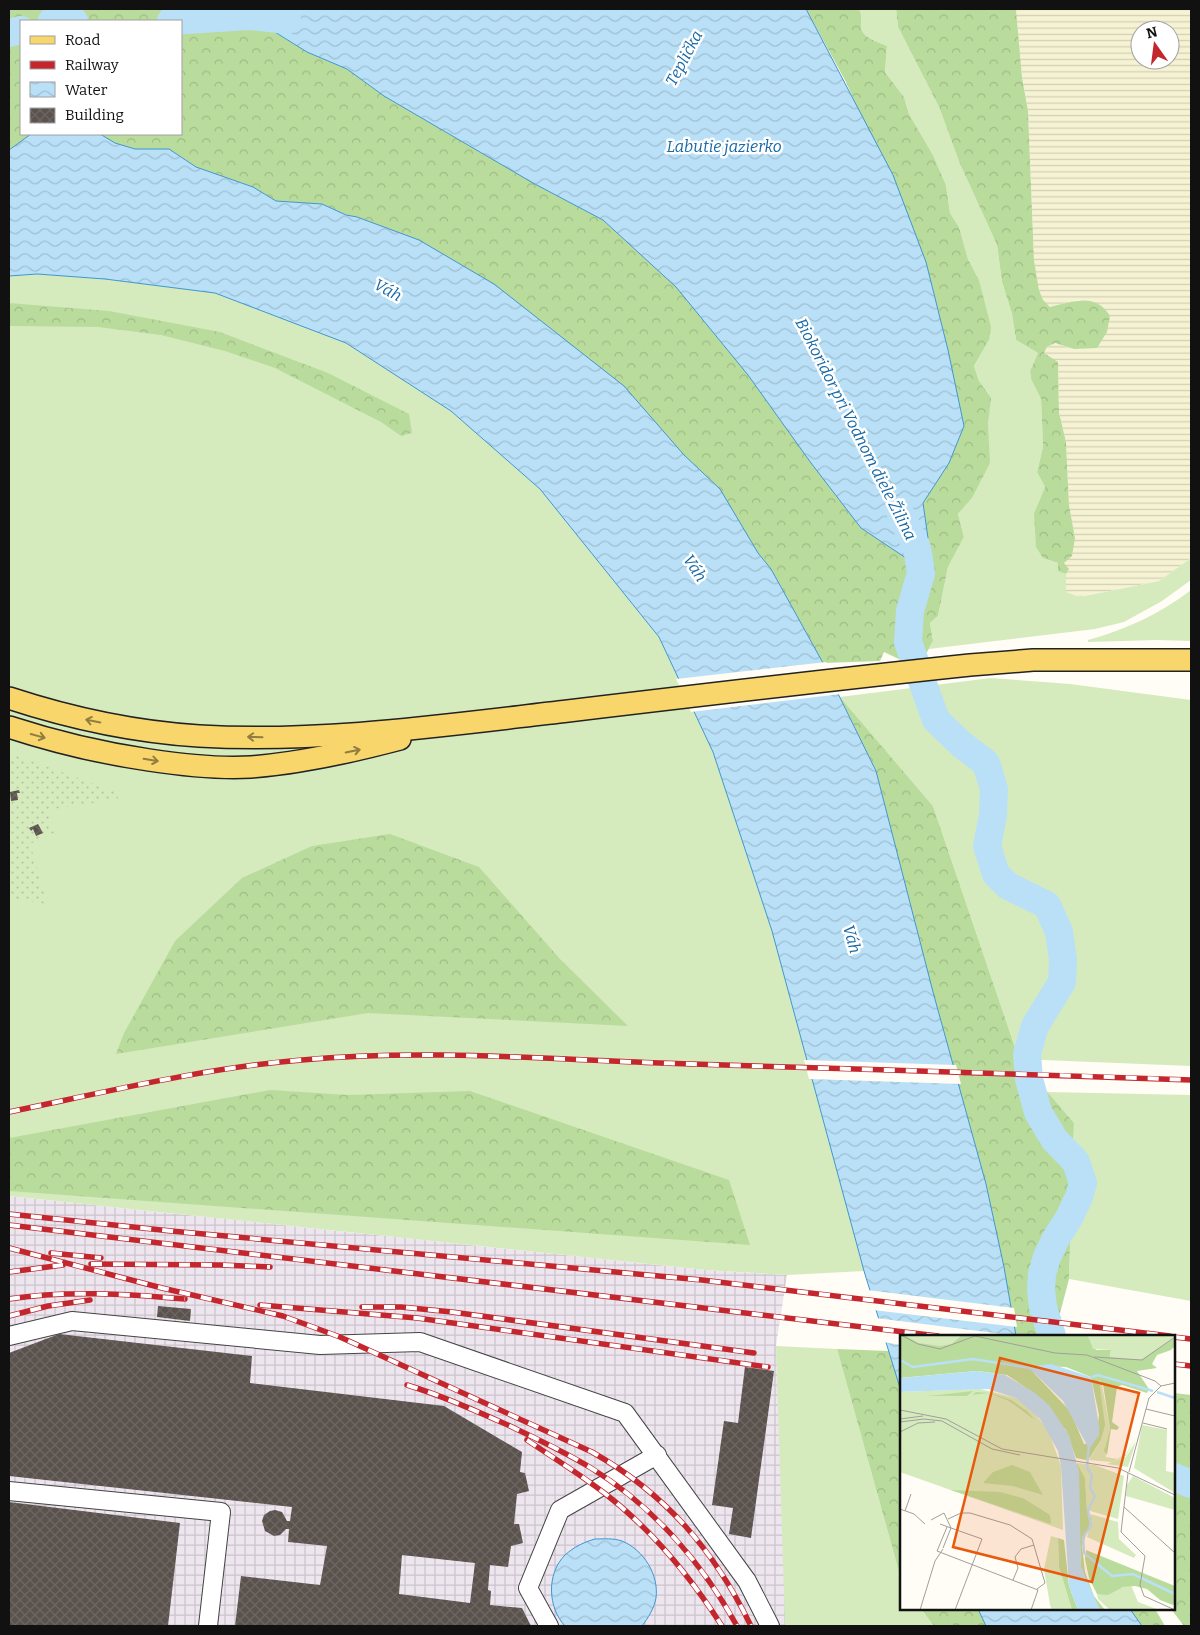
<svg xmlns="http://www.w3.org/2000/svg" width="1200" height="1635" font-family="Bitter,serif">
<style>
.industrial{fill:url(#industrial-grid)}
.farmland{fill:url(#farmland-rules);fill-rule:evenodd}
.grass{fill:#d5ebbd}
.forest{fill:url(#forest-crowns)}
.garden{fill:url(#garden-dots)}
.water{fill:url(#water-waves);stroke:#3f96cf}
.pier{fill:#fffdf5}
.lines{fill:none;stroke-linecap:round;stroke-linejoin:round}
.river{stroke:#b9e0f7;stroke-width:28}
.building{fill:url(#building-cross-hatch);fill-rule:evenodd}
.minor-casing{stroke:#444;stroke-width:20}
.major-casing{stroke:#222;stroke-width:24}
.minor{stroke:#fff;stroke-width:18}
.major{stroke:#f9d66b;stroke-width:21}
.rail-casing{stroke:#c4262e;stroke-width:5.5}
.rail{stroke:#fff;stroke-width:4;stroke-dasharray:11;stroke-linecap:butt}
.oneway{stroke:#917d42}
.labels{text-anchor:middle;dominant-baseline:central;stroke-width:5;stroke-linejoin:round;paint-order:stroke}
.water-label{font-size:16px;font-style:italic;fill:#1768a6;stroke:#fff}
.inset-river{fill:none;stroke:#b9e0f7;stroke-width:2.5}
.inset-road{fill:none;stroke:#a09f9a;stroke-width:1}
.view{fill:#e8590c;fill-opacity:0.15;stroke:#e8590c;stroke-width:2.5}
.inset-edge{fill:none;stroke:#111;stroke-width:2.5}
</style>
<defs>
<pattern id="industrial-grid" width="8" height="8" patternUnits="userSpaceOnUse" patternTransform="scale(1.25)"><rect width="8" height="8" fill="#eee6ef"/><path d="M0 4h8M4 0v8" fill="none" stroke="#cbc4cc"/></pattern>
<pattern id="farmland-rules" width="6" height="5" patternUnits="userSpaceOnUse" patternTransform="scale(1.25)"><rect width="6" height="5" fill="#f6f3d4"/><path d="M0 2.5h6" fill="none" stroke="#d2cfb5"/></pattern>
<pattern id="forest-crowns" width="20" height="18" patternUnits="userSpaceOnUse" patternTransform="scale(1.25)"><rect width="20" height="18" fill="#b9dc9c"/><path d="M2 6a3 3 0 1 1 6 0M12 15a3 3 0 1 1 6 0" fill="none" stroke="#9ebc85"/></pattern>
<pattern id="garden-dots" width="8" height="8" patternUnits="userSpaceOnUse" patternTransform="scale(1.25)"><rect width="8" height="8" fill="#d5ebbd"/><path d="M2 2h.1M6 6h.1" fill="none" stroke="#b6c8a1" stroke-width="1.8" stroke-linecap="round"/></pattern>
<pattern id="water-waves" width="16" height="10" patternUnits="userSpaceOnUse" patternTransform="scale(1.25)"><rect width="16" height="10" fill="#b9e0f7"/><path d="M0 5q4-4 8 0t8 0" fill="none" stroke="#9ebfd3"/></pattern>
<pattern id="building-cross-hatch" width="8" height="8" patternUnits="userSpaceOnUse" patternTransform="scale(1.25)"><rect width="8" height="8" fill="#5a524d"/><path d="M0 0l8 8M0 8l8-8" fill="none" stroke="#6d6662"/></pattern>
</defs>
<rect width="100%" height="100%" fill="#fffdf5"/>
<!-- industrial -->
<path class="industrial" d="M9,1196L706,1270L787,1275L776,1346L800,1626H9Z"/>
<!-- farmland -->
<path class="farmland" d="M1016,9H1191V558L1159,581L1080,597L1066,592V574L1068,569L1064,563L1075,538L1069,505L1066,442L1059,412L1058,363L1044,353L1047,347L1055,343L1074,349L1080,300L1050,307L1043,301L1039,290L1034,260L1028,111L1022,77ZM1140,30H1170V60H1140Z"/>
<!-- grass -->
<g class="grass">
<path d="M859,9H896L898,27L939,107L960,164L997,245L1002,282L1012,314L1016,340L1038,353L1030,371L1031,379L1041,399L1043,447L1037,472L1045,487L1034,513L1043,558L1058,563L1059,571L1066,574V592L1080,597L1159,581L1191,558V580L1162,601L1124,622L1095,629L929,649L933,641L930,623L938,616L948,567L964,537L958,514L972,498L988,425L990,400L979,381L974,366L989,340L979,280L968,259L959,227L950,213L946,185L933,155L909,114L904,97L885,72L887,46C877,41 860,38 861,24C861,18 862,14 859,9Z"/>
<path d="M37,274L105,279L215,293L346,343L451,411L540,489L659,637L713,752L772,931L864,1271L787,1275L706,1270L9,1196V276Z"/>
<path d="M1191,590V641L1157,640L1088,642V640C1125,630 1160,614 1191,590Z"/>
<path d="M991,678L1070,684L1191,700V1066L1019,1059L933,806L840,697Z"/>
<path d="M1047,1092L1191,1095V1301L1069,1279L1074,1123Z"/>
<path d="M776,1346L837,1349L901,1579V1609H921L934,1626H785Z"/>
</g>
<!-- forest -->
<g class="forest">
<path d="M9,9H267L250,17L307,52L347,69L384,96L533,183L603,220L676,287L748,375L811,463L861,528L906,558L928,538L923,503L949,463L964,426L948,350L926,262L846,82L806,9H859C862,14 861,18 861,24C860,38 877,41 887,46L885,72L904,97L909,114L933,155L946,185L950,213L959,227L968,259L979,280L991,327L989,340L974,366L979,381L991,398L988,425L990,463L972,498L958,514L964,537L948,567L938,616L930,623L933,641L926,654L915,650L901,660L884,652L880,661L823,663L771,569L758,553L720,489L684,455L419,240L357,217L346,215L322,204L276,201L253,187L196,167L169,149H135L115,143L100,134H181V21H21V134H31L9,150Z"/>
<path d="M896,9H1016L1022,77L1028,111L1034,260L1039,290L1043,300L1050,307C1073,302 1095,292 1110,316L1107,332L1097,348L1074,349L1055,343L1047,347L1044,353L1058,362L1059,412L1066,442L1069,505L1075,538L1072,556L1064,563L1069,569L1066,574L1058,571V563L1043,558L1036,547L1034,513L1045,487L1037,472L1043,447L1041,399L1031,379L1030,371L1038,353L1016,340L1012,314L1002,282L997,245L960,164L939,107L898,27Z"/>
<path d="M9,303L109,311L220,332L328,373L409,414L412,433L401,436L381,422L275,368L225,351L161,335L98,327L9,326Z"/>
<path d="M840,697L933,806L1019,1059L1074,1123L1069,1279L1054,1336H1016L1004,1267L986,1184L933,992L876,771Z"/>
<path d="M390,834L479,867L560,959L628,1026L368,1013L116,1054L124,1033L175,941L242,878L312,846Z"/>
<path d="M270,1090L348,1095L470,1091L729,1180L750,1245L9,1191V1138Z"/>
<path d="M837,1349L889,1351L901,1391V1579Z"/>
<path d="M1174,1393L1191,1395V1626H1184L1171,1609H1174Z"/>
<path d="M921,1609H978L986,1626H934Z"/>
<path d="M1130,1609H1155L1165,1626H1142Z"/>
</g>
<!-- garden -->
<path class="garden" d="M9,753L117,792L118,799L48,810L54,833L30,844L48,904L9,899Z"/>
<!-- water -->
<g class="water">
<path d="M267,9H806L893,175L926,262L948,350L964,426L949,463L923,503L928,538L906,558L861,528L811,463L748,375L676,287L603,220L533,183L384,96L347,69L307,52L249,16Z"/>
<path d="M31,134H100L115,143L135,149H169L196,167L253,187L276,201L322,204L346,215L357,217L419,240L494,284L624,386L684,455L720,489L758,553L771,569L823,663L876,771L933,992L986,1184L1004,1267L1016,1336H901V1391L864,1271L772,931L713,752L659,637L540,489L451,411L346,343L215,293L105,279L37,274L9,276V150Z"/>
<path d="M595,1539C604,1539 613,1538 622,1541C644,1550 659,1575 656,1598C654,1609 648,1618 642,1626H565C548,1608 546,1574 565,1555C574,1547 584,1542 595,1539Z"/>
<path d="M978,1609H1130L1142,1626H986Z"/>
</g>
<!-- pier -->
<g class="pier">
<path d="M826,662L841,694L691,712L676,679Z"/>
<path d="M804,1060L956,1065L961,1084L809,1079Z"/>
<path d="M867,1290L1014,1308L1017,1327L873,1310Z"/>
<path d="M876,1318L1018,1336H901V1345L883,1342Z"/>
</g>
<g class="lines">
<!-- river -->
<g class="river">
<path d="M52,21H74"/>
<path d="M171,21L249,16L287,20"/>
<path d="M9,33L21,30"/>
<path d="M901,515L917,548L921,573L910,611L908,642L936,720L961,744L986,763L994,789L993,815L987,846L996,874L1008,886L1047,905L1059,932L1063,960L1062,982L1035,1026L1027,1054L1029,1079L1038,1112L1054,1139L1076,1162L1083,1183L1079,1197L1069,1218L1055,1240L1047,1257L1042,1274L1041,1290L1043,1307L1052,1336"/>
<path d="M1174,1477L1191,1484"/>
</g>
</g>
<!-- building -->
<g class="building">
<path d="M19,790L20,793H17L18,800L11,801L10,792Z"/>
<path d="M38,824L43,833L36,836L33,829L31,831L29,828Z"/>
<path d="M158,1306L191,1309L190,1321L157,1317Z"/>
<path d="M59,1334L252,1356L250,1383L444,1406L522,1452L520,1472L525,1473L529,1491L517,1494L514,1524H519L523,1543L511,1546L508,1567L490,1565L488,1590L491,1591L490,1605L522,1608L531,1626H235L241,1576L320,1585L327,1546L288,1542L289,1529H286L280,1535L274,1536L265,1531L262,1521L264,1515L270,1511L275,1510L282,1512L287,1521H290L292,1507L9,1476V1353ZM402,1555L475,1563L470,1603L399,1594Z"/>
<path d="M745,1367L774,1371L751,1538L729,1534L733,1508L712,1505L724,1421L738,1423Z"/>
<path d="M9,1502L180,1523L168,1626H9Z"/>
</g>
<g class="lines">
<defs>
<g id="minor">
<path d="M9,1336L72,1321L320,1345L420,1342L625,1413L747,1581L770,1626"/>
<path d="M9,1491L221,1512L208,1626"/>
<path d="M549,1626L528,1588L560,1510L657,1455"/>
</g>
<g id="major">
<path d="M9,698C70,718 135,732 199,736C322,743 446,725 568,711C702,695 836,679 970,665L1033,660H1191"/>
<path d="M9,727C55,742 101,753 149,760C182,765 217,769 251,767C301,763 351,752 400,739"/>
</g>
</defs>
<!-- minor casing -->
<use href="#minor" class="minor-casing"/>
<!-- major casing -->
<use href="#major" class="major-casing"/>
<!-- minor -->
<use href="#minor" class="minor"/>
<!-- major -->
<use href="#major" class="major"/>
<defs>
<g id="rail">
<path d="M9,1112C106,1092 203,1068 302,1060C421,1049 542,1059 660,1063C837,1069 1014,1073 1191,1080"/>
<path d="M9,1214L171,1231L702,1280L1170,1336"/>
<path d="M9,1225L938,1336"/>
<path d="M9,1248L162,1288L283,1316L340,1337L592,1452C666,1494 714,1550 751,1626"/>
<path d="M51,1253L101,1258"/>
<path d="M91,1264L221,1265L270,1267"/>
<path d="M9,1272L63,1265"/>
<path d="M9,1299C67,1290 127,1294 185,1299"/>
<path d="M260,1305L417,1318L768,1367"/>
<path d="M362,1307H401L452,1312L754,1353"/>
<path d="M9,1316L48,1306L90,1300"/>
<path d="M1174,1337L1191,1339"/>
<path d="M1174,1364L1191,1366"/>
<path d="M407,1385C443,1396 476,1411 510,1426C537,1439 565,1452 591,1468C653,1506 702,1563 737,1626"/>
<path d="M527,1440C552,1457 578,1473 603,1492C650,1528 690,1576 722,1626"/>
</g>
</defs>
<!-- rail casing -->
<use href="#rail" class="rail-casing"/>
<!-- rail -->
<use href="#rail" class="rail"/>
</g>
<!-- one-way arrows -->
<defs><path id="oneway-shaft" d="M-6 0H5M1.5-3L5.5 0L1.5 3" fill="none" stroke-width="1.6" stroke-linecap="round" stroke-linejoin="round" transform="scale(1.25)"/></defs>
<g class="oneway">
<use href="#oneway-shaft" transform="translate(93 721) rotate(-169)"/>
<use href="#oneway-shaft" transform="translate(38 736) rotate(15)"/>
<use href="#oneway-shaft" transform="translate(255 737) rotate(-179)"/>
<use href="#oneway-shaft" transform="translate(353 751) rotate(-12)"/>
<use href="#oneway-shaft" transform="translate(151 760) rotate(9)"/>
</g>
<g class="labels">
<!-- water labels -->
<g class="water-label">
<text transform="translate(684 58) rotate(-62)">Teplička</text>
<text x="724" y="146">Labutie jazierko</text>
<text transform="translate(388 290) rotate(28)">Váh</text>
<text transform="translate(856 429) rotate(63)">Biokoridor pri Vodnom diele Žilina</text>
<text transform="translate(695 568) rotate(57)">Váh</text>
<text transform="translate(852 939) rotate(74)">Váh</text>
</g>
</g>
<!-- overview -->
<g transform="translate(900 1335)">
<rect width="275" height="275" fill="#fffdf5"/>
<path d="M201,45L210,94L205,112L206,122L217,124L226,119L236,101L226,121L212,127L189,125L201,105L204,91L198,47ZM80,54L116,63L130,73L148,95L161,131L163,195L0,137V57ZM242,90L267,95L266,136L275,138V158L234,133ZM236,106L228,132L207,129L226,122ZM177,128L195,130L224,141L218,184L187,175L185,143ZM233,141L275,163V175L226,161L227,150ZM190,179L218,187L219,204L236,220L234,223L187,202L192,184ZM151,201L158,203L159,232L172,275H152L150,270L144,234ZM231,250L238,267L259,275H210L198,264L197,259Z" fill="#d5ebbd"/>
<path d="M0,0H193L189,1L196,15H211L210,22L275,3V11L271,15L257,20L252,29L257,33L237,36L249,54L247,58L222,50L217,52L212,87L219,92L217,95L211,94L207,120L204,116L210,94L203,49L199,45L205,90L201,105L189,124L185,125L176,123L166,95L134,58L107,40L77,36L0,43ZM134,31L166,32L191,42L199,80L196,104L192,108L184,109L170,76L134,38ZM73,56L67,61H27L38,60ZM76,57L90,58L111,65L127,76L135,85L109,66L89,58L72,60ZM177,128L185,143L187,175L192,184L182,211L185,237L194,261L205,275H200L193,263L181,232ZM112,130L130,137L143,160L113,151L83,148L93,137ZM51,155L100,157L123,163L150,180L151,189ZM158,203L164,205L169,251L178,275H172L159,232ZM186,215L275,251V268L273,270L260,265L247,254L235,251L223,252L208,260L197,259L189,243L185,224Z" fill="#b9dc9c" fill-rule="evenodd"/>
<path d="M5,0H62L52,9L40,11L18,8ZM193,0H275V3L241,25L210,22L211,15L193,14L188,1ZM57,96L91,118V119L82,118L80,129L44,115Z" fill="#d5ebbd"/>
<path d="M151,29L191,42L199,91V100L189,114L163,66L128,32ZM77,36L105,40L135,58L149,70L169,100L179,137L181,232L200,275H178L169,251L161,131L158,116L140,84L116,63L88,54L0,57V43Z" fill="#b9e0f7"/>
<path class="inset-river" d="M0,25L13,32L73,24L131,33M192,42L198,40L253,56M257,57L275,63M189,109L187,133L192,140L190,153L195,161L188,175L191,191L183,202L184,218L212,241L233,239L275,259"/>
<path class="inset-road" d="M1,0L18,9L40,14L75,1L155,18L187,20L255,46L261,51M194,22L242,25L275,2M246,74L275,81M0,75L46,84L102,114L218,133L275,160M0,84L23,81M0,87L24,84L42,86L92,114L120,120M243,88L267,94M0,97L18,88L35,87M229,137L249,63L261,51L275,48M228,138L221,197L245,221L240,250L244,261L275,275M224,172L275,218M0,174L14,179L25,189M5,176L11,159M48,184L61,178H70L110,190L132,204L145,248L137,254M31,185L44,178L51,193L40,189M47,192L37,216L138,255L131,275M43,213L51,193L82,204L55,275M113,245L118,233L115,222L121,214L134,210M20,275L35,226L43,214"/>
<path class="view" d="M100,23L239,58L192,247L53,212Z"/>
<rect width="275" height="275" class="inset-edge"/>
</g>
<!-- border -->
<rect width="1200" height="1635" fill="none" stroke="#111111" stroke-width="20"/>
<!-- legend -->
<rect x="20" y="20" width="162" height="115" fill="#ffffff" stroke="#a0a0a0"/>
<rect x="30" y="36" width="25" height="8" fill="#f9d66b" stroke="#a0a0a0"/>
<text x="65" y="45" font-size="15" fill="#111111">Road</text>
<rect x="30" y="61" width="25" height="8" fill="#c4262e" stroke="#a0a0a0"/>
<text x="65" y="70" font-size="15" fill="#111111">Railway</text>
<rect x="30" y="82" width="25" height="15" fill="url(#water-waves)" stroke="#a0a0a0"/>
<text x="65" y="95" font-size="15" fill="#111111">Water</text>
<rect x="30" y="108" width="25" height="15" fill="url(#building-cross-hatch)" stroke="#a0a0a0"/>
<text x="65" y="120" font-size="15" fill="#111111">Building</text>
<!-- north arrow -->
<g transform="translate(1155 45) rotate(346)"><circle r="24" fill="#ffffff" stroke="#a0a0a0"/>
<path d="M0-4L9 19L0 12L-9 19Z" fill="#c4262e"/>
<text y="-8" font-size="14" font-weight="bold" text-anchor="middle" fill="#111111">N</text>
</g>
</svg>
